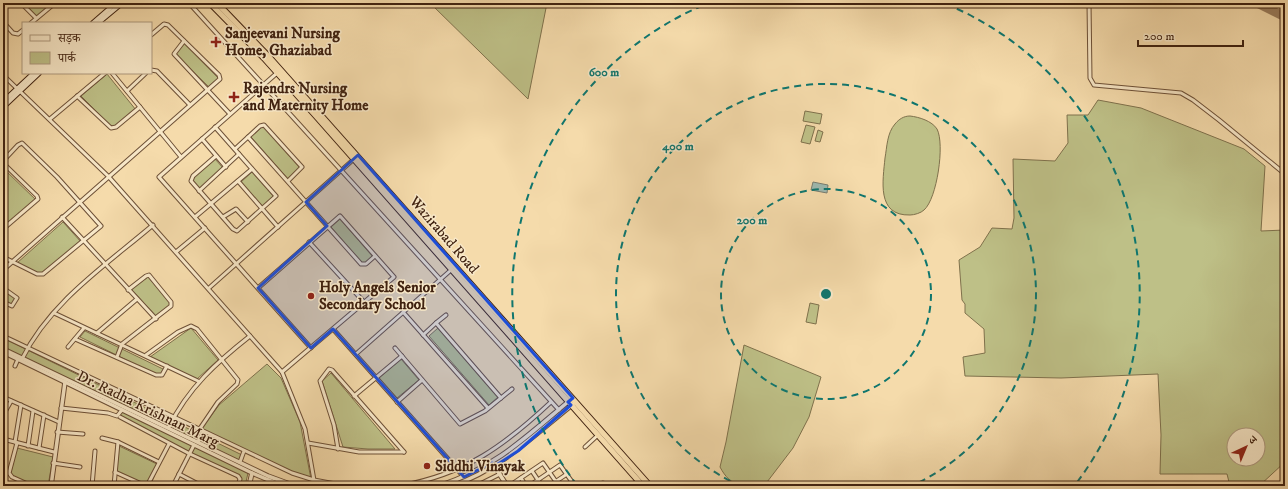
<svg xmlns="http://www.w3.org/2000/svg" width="1288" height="489" font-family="'IM FELL DW Pica','Noto Serif Devanagari',serif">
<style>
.green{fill:#bec087;stroke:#7f714c;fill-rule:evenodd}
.water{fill:#9db9b0;stroke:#787d70}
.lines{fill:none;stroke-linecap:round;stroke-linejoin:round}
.taxiway{stroke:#9a7e5e;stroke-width:9}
.minor-casing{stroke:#6d5037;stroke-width:5}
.tertiary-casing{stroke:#6d5037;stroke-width:5.5}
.secondary-casing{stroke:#402210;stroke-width:6}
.trunk-casing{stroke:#402210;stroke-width:7}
.minor{stroke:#f8e8c8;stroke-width:3}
.tertiary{stroke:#f8e8c8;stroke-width:3.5}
.secondary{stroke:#f8e8c8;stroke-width:4}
.trunk{stroke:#f5dbab;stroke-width:5}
.marked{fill:#1d4ed8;fill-opacity:0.2;stroke:#1d4ed8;stroke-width:3;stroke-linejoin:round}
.ring{fill:none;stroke:#0f766e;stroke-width:2;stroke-dasharray:7 5}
.poi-dot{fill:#8f2418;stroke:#f8e8c8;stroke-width:1.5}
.labels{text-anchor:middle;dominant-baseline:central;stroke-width:3;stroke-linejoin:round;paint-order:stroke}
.poi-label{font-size:15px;font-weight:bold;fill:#402210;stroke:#f8e8c8;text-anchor:start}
.street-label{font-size:15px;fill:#402210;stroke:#f8e8c8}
.centre{fill:#0f766e;stroke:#f8e8c8;stroke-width:2}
.ring-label{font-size:12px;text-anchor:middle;font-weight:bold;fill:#0f766e;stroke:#f8e8c8;stroke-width:3;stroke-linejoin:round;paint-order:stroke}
</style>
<rect width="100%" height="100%" fill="#f5dbab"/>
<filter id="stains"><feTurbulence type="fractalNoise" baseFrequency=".005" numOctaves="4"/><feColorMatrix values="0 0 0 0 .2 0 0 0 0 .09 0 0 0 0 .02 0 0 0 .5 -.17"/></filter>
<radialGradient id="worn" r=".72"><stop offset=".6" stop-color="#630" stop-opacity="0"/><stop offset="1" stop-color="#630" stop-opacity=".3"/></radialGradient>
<!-- green -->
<g class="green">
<path d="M24,3H53L37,17Z"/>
<path d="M435,3H547L528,99L433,6Z"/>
<path d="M184,43L220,80L210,88L174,53Z"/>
<path d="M107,74L136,110L114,129L81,96Z"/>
<path d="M1098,100L1141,108L1244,149L1265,166L1261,231L1285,230V462L1259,486H1230L1227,474H1160L1161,435L1158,374L1061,378L965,376L963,357L985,353L984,329L965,313V304L962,300L959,260L980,247L992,228L1012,229L1014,218L1013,159L1055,161L1068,143L1067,115H1088ZM1234,435H1258V459H1234Z"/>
<path d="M805,111L822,114L820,124L803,121Z"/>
<path d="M910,116C919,117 932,121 937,129C945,144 937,199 924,210C921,213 914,215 910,215C876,216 883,180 885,158C887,147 887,133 895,124C899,119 904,116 910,116Z"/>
<path d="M806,125L815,127L810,144L801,142Z"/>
<path d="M263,126L301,169L289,180L251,137Z"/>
<path d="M818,130L823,132L820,142L815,141Z"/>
<path d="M215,159L223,168L200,189L192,179Z"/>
<path d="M3,168L37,201L3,228Z"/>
<path d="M252,172L275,198L264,208L241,182Z"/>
<path d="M340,219L373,257L364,265L331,227Z"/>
<path d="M63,222L81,242L43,275L17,263Z"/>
<path d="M148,277L172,305L156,316L131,289Z"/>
<path d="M3,291L16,297L12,305L3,300Z"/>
<path d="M810,303L819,305L816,324L806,322Z"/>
<path d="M191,328L218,360L197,379L150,357Z"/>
<path d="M438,328L498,397L489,405L429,336Z"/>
<path d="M85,331L165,370L161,377L80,337Z"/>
<path d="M3,338L242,455L239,463L3,351Z"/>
<path d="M744,345L821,377L809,417L793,448L764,486C743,486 731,488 720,467L726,442Z"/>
<path d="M401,359L419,380L397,398L379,378Z"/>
<path d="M267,364L281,378L300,422L311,479L292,474L200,431L219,405Z"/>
<path d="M331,373L395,449H368L343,447L322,381Z"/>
<path d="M122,411L248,473L245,486H238L240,479L119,417Z"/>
<path d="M117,445L159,465L150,486H144L115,472Z"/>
<path d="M17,448L53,457L48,486H31L10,476Z"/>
</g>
<!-- water -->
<path class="water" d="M813,182L828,185L827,193L811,190Z"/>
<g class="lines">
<!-- taxiway -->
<path class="taxiway" d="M1257,3L1285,17"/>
<defs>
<g id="minor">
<path d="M21,3L36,18"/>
<path d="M189,3L559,410"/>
<path d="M1089,3L1090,78L1094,85L1181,93L1193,100L1219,120L1285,174"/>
<path d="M3,22L13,33L18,34L23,30"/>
<path d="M31,23L55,3"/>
<path d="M184,41L174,54L230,114"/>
<path d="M151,70L157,71L190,105"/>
<path d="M112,73L181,157"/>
<path d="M277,73L159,177L311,348"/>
<path d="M3,75L108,176L282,372L305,429L315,486"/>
<path d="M127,91L146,73"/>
<path d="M77,96L111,128L116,127L140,107"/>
<path d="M50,119L105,73"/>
<path d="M215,127L276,196L237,231L233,229L191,181L193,176L216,156"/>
<path d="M248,137L361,264H366L375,256"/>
<path d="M202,139L226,167"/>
<path d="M235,149L260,126L264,125L302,167L288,181"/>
<path d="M3,161L18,145L22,143L57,177L101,226L43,274H37L3,257"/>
<path d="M3,163L37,196L38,199L3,229"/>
<path d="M238,181L278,227"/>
<path d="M199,191L239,154"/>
<path d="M62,217L156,319"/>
<path d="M195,217L252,169"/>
<path d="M223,217L236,209L248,222"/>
<path d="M309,242L364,302"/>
<path d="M176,252L205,228"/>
<path d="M3,270L220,79L219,75L168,25L164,24L151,35"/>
<path d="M3,288L17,298L12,306L3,302"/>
<path d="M209,288L354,159"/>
<path d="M258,288L340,216L394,277L282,372"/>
<path d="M403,312L488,408"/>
<path d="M54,313L198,381"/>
<path d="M436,323L446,315"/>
<path d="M333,329L464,477"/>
<path d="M97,333L137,299"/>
<path d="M423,335L436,323L501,398"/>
<path d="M3,336L292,473L314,480L346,486"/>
<path d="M75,339L156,375H162L167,366"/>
<path d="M68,347L84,328"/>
<path d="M395,348L460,424L485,411L512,389"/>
<path d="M356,354L451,270"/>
<path d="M146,355L178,332L191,326L197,329L238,380L237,384L218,402L199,430"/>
<path d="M117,357L122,344L171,306V302L149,275L146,276L128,290"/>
<path d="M22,359C50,302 106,265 153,225"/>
<path d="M15,366L18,359"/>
<path d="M354,396L402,356"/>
<path d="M3,397L59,422"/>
<path d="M397,402L422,380"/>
<path d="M61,408L108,413L117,416L122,410"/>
<path d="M3,410H6L11,401"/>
<path d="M120,417L190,454L238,476L240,479L238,486"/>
<path d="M169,427C188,388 217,362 250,336"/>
<path d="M57,432L83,434"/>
<path d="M102,438L118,442L159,462"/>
<path d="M3,439L54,452"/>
<path d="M15,442L21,405"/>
<path d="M198,442L203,432"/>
<path d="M17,443L9,473L12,477L32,486"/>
<path d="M308,443L359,452H404"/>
<path d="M28,446L33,411"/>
<path d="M585,447L598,435"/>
<path d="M39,448L44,415"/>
<path d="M338,449L334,425L320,381L329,369L332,370L404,452"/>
<path d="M240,462L244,451"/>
<path d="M53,463L80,467"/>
<path d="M532,471L542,486"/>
<path d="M115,472L146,486"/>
<path d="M179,474L202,486"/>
<path d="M521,478L526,486"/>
<path d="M249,483L257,486"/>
<path d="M92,486L95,451"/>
<path d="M114,486L118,442"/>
<path d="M147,486L169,444"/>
<path d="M173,486L194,445"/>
<path d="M400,486C466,474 504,446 551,402"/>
<path d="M476,486L500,474"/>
<path d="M509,486L543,463L559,486"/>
<path d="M529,486L560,465L575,486"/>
<path d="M549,486L567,474"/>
<path d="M598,486L603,483L610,486"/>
<path d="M629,486L638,481"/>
</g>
<g id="tertiary">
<path d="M3,349L268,476L295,486"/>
<path d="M3,352L252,473L283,486"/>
<path d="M494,465L507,486"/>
<path d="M51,486L65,382"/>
<path d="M249,486L252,473"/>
<path d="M439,486C496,467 525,438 569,401"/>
<path d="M452,486C502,468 533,436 573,404"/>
</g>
<g id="secondary">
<path d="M93,23L116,3"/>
<path d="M98,23L122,3"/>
<path d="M3,102L34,73"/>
<path d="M3,107L39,73"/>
</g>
<g id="trunk">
<path d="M210,3L264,58L316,116L643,486"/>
<path d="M217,3L269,57L650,486"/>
</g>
</defs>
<!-- minor casing -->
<use href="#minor" class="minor-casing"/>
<!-- tertiary casing -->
<use href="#tertiary" class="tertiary-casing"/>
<!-- secondary casing -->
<use href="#secondary" class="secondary-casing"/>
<!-- trunk casing -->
<use href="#trunk" class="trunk-casing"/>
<!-- minor -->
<use href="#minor" class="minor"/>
<!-- tertiary -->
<use href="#tertiary" class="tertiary"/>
<!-- secondary -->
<use href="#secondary" class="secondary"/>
<!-- trunk -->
<use href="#trunk" class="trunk"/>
</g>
<!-- marked area -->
<path class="marked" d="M358,155L573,398L568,402L571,405L518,451L495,466L492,463L464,477L333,329L311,348L258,288L327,226L306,202Z"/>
<!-- distance rings -->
<g class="ring">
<circle cx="826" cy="294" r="105"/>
<path d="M741 486A210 210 0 1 1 911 486"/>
<path d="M577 485A314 314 0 0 1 706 4M946 4A314 314 0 0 1 1075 485"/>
</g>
<!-- markers -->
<g class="poi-dot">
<path d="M214 36h4v4h4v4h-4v4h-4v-4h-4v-4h4z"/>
<path d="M232 91h4v4h4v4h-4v4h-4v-4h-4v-4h4z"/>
<circle cx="311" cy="296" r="4"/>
<circle cx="427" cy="466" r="4"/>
</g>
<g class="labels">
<!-- poi labels -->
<g class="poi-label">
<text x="225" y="33">Sanjeevani Nursing<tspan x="225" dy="17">Home, Ghaziabad</tspan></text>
<text x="243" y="88">Rajendrs Nursing<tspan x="243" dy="17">and Maternity Home</tspan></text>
<text x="319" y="287">Holy Angels Senior<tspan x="319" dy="17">Secondary School</tspan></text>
<text x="435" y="466">Siddhi Vinayak</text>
</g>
<!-- street labels -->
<g class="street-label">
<text transform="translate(444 235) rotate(49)">Wazirabad Road</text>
<text transform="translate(148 409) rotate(26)">Dr. Radha Krishnan Marg</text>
</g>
</g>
<circle cx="826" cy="294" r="6" class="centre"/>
<g class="ring-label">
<text x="604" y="76">600 m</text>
<text x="678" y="150">400 m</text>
<text x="752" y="224">200 m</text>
</g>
<!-- margin -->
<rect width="1288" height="489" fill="none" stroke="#f5dbab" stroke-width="16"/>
<rect x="4" y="4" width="1280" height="481" fill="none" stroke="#402210" stroke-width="2"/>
<rect x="8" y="8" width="1272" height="473" fill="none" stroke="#402210"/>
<!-- legend -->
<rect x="22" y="22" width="130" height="52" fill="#f8e8c8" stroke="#ae997e"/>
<rect x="30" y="35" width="20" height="6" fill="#f8e8c8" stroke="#ae997e"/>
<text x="58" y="42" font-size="12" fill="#402210">सड़क</text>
<rect x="30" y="52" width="20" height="12" fill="#bec087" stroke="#ae997e"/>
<text x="58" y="62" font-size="12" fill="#402210">पार्क</text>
<!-- north arrow -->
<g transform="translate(1246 447) rotate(44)"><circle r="19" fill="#f8e8c8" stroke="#ae997e"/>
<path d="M0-3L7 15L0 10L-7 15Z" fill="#8f2418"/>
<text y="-6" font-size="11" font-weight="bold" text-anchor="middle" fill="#402210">उ</text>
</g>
<!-- scale -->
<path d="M1138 40v6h105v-6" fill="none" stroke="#402210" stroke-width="2"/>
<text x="1144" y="40" font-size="12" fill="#402210" stroke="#f8e8c8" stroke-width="3" paint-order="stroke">200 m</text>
<rect width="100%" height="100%" filter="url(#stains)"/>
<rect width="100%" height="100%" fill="url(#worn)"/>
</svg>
